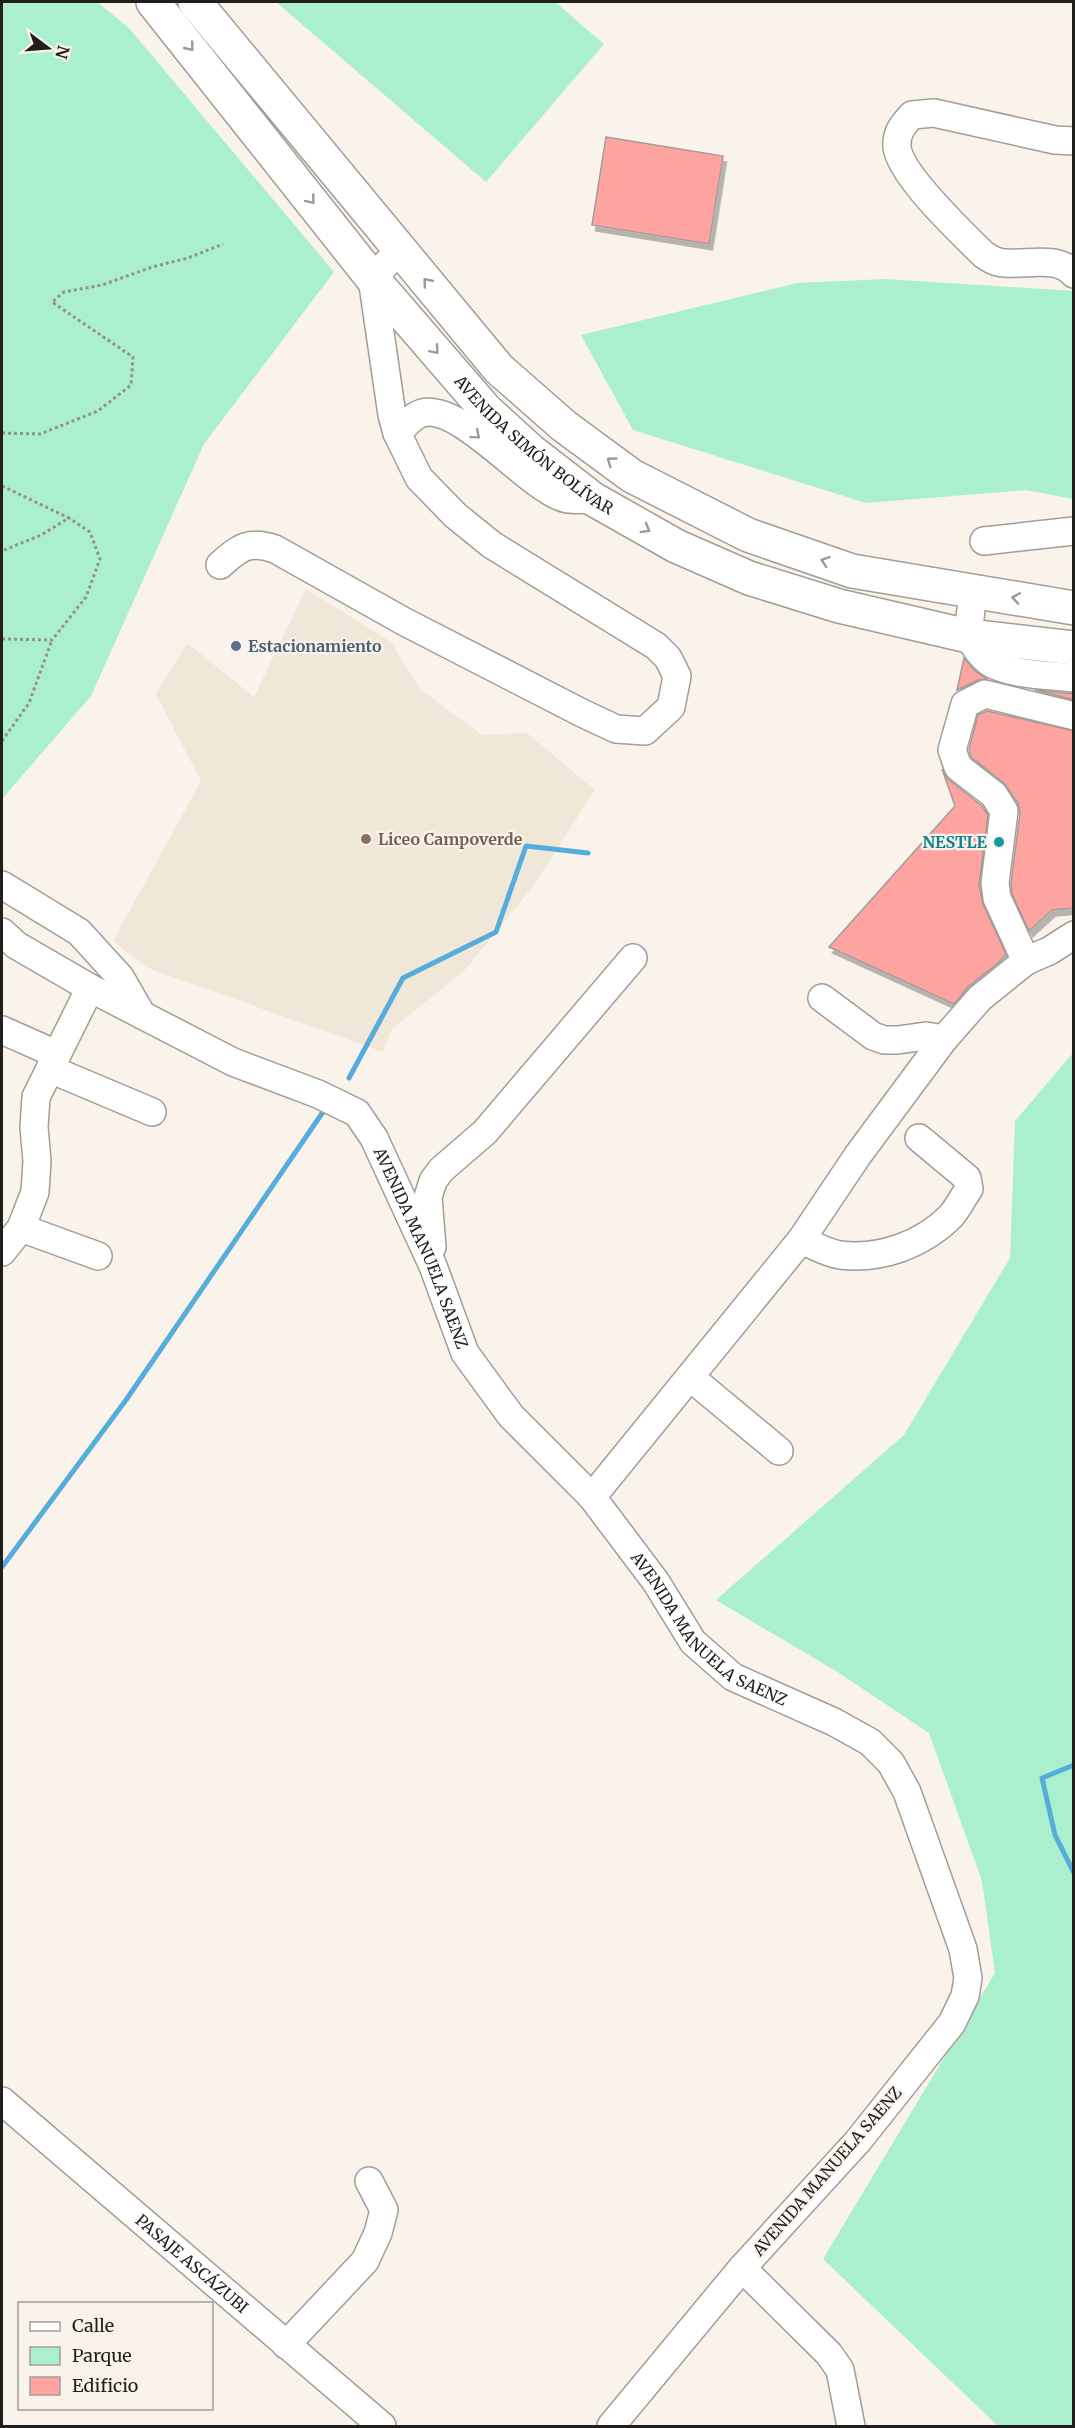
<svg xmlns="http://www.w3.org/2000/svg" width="1075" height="2428" font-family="Merriweather,serif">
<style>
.built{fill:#f1e7d8}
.green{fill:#aaf0cf}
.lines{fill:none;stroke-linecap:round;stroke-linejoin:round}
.stream{stroke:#56addb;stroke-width:5}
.building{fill:#fea4a0;stroke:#a59b9a;stroke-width:1.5;filter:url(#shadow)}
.minor-casing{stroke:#a29d95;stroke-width:30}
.highway-casing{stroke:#a29d95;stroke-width:36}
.path{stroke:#95918b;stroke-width:3;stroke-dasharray:3 3;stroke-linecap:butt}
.minor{stroke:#fff;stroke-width:27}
.highway{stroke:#fff;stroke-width:33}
.oneway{stroke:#9b9a99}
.service-dot{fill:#5c6f8a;stroke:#f9f3eb;stroke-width:2}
.education-dot{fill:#8d6e63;stroke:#f9f3eb;stroke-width:2}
.culture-dot{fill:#0f9aa8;stroke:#f9f3eb;stroke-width:2}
.labels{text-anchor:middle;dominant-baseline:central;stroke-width:4.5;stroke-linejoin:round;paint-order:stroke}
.street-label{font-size:16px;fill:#211f1c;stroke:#f9f3eb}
.service-label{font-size:16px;font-weight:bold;fill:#4e5e75;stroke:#f9f3eb;text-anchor:start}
.education-label{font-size:16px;font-weight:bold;fill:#785e54;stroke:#f9f3eb;text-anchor:start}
.culture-label{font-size:16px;font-weight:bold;fill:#0d838f;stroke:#f9f3eb;text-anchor:end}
</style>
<defs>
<filter id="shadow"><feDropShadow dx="3.5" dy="6" stdDeviation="0" flood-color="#0004"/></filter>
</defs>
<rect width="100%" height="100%" fill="#f9f3eb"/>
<!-- built -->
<path class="built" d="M306,589L391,642L420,689L482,735L527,733L595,790L531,889L464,971L392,1029L383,1052L148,968L113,941L201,781L156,694L187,643L254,697Z"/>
<!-- green -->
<g class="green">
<path d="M2,2H97L128,27L334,272L204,444L91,696L2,799Z"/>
<path d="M276,2H555L604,44L486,182Z"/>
<path d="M886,279L1073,291V499L1026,490L866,503L633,430L581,335L797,283Z"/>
<path d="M1073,1053V2426H998L823,2259L995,1973L982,1881L929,1733L836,1671L716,1600L904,1435L1010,1258L1015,1121Z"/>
</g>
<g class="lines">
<!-- stream -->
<g class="stream">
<path d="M349,1078L403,978L496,932L526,846L588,853"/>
<path d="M2,1567L126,1400L325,1109"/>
<path d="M1074,1765L1042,1778L1055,1835L1074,1873"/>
</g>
</g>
<!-- building -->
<g class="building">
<path d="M606,137L723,156L709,244L592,225Z"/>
<path d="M964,658L975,671L987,679L978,680L957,690Z"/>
<path d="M1035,690L1074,694V700Z"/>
<path d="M987,711L1074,731V908L1052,910L1029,931L1012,894L1011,883L1020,813L1018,803L1004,783L971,757L969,749L978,715Z"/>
<path d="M942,769L948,779L982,806L988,815L979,885L983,904L1006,954L999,962L968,987L954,1004L829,947L955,806Z"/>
</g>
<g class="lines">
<defs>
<g id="minor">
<path d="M1074,141L1055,140L934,113L912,115C903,125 896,132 897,147C900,175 962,233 983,254C990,259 996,263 1005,263C1027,265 1058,255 1074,274"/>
<path d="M397,433C405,426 412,416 422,413C459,403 523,482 561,497C570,501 582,499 593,499"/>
<path d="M984,541L1074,531"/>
<path d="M220,565C240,547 249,540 275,549L405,622L582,713L616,729L645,731L671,707L677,676L668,658L656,646L492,545L455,515L419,478L397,433L392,415L372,278L400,250"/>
<path d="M973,591L968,636C974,645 980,656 989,662C1008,675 1050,675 1074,678"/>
<path d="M2,885L79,932L120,977L142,1015"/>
<path id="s1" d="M2,932L16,945L90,988L233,1062L318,1094L357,1113L374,1138L433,1266L465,1353L511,1416L592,1497L656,1582L693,1642L733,1677L834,1722L870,1742L891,1763L907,1792L963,1949L968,1978L965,1996L952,2023L858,2141L742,2268L611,2426"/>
<path d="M1026,961L997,898L995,883L1004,811L994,795L958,767L952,750L965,704L985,694L1074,716"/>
<path d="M822,998L873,1036L884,1040H898L926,1036L944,1039"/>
<path d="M2,1030L56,1054"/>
<path d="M50,1069L152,1112"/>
<path d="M21,1228L98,1256"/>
<path d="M801,1240C813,1245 827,1253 840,1255C880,1260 922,1245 951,1216C958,1208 963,1197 969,1189L967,1178L919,1138"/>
<path d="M432,1247L428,1197L433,1181L441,1170L485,1132L633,958"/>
<path d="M2,1252L21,1228L35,1192L37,1161L34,1127L36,1097L90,988"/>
<path d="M690,1377L779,1451"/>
<path d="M592,1497L801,1240L858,1155L944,1039L980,998L1026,961L1049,951L1074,935"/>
<path id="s2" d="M2,2101L382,2426"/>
<path d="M742,2268L829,2354L840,2370L851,2426"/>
<path d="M286,2345L365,2261L378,2233L384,2210L369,2181"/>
</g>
<g id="highway">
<path id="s3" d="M153,2L372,278L486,410L531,451L593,499L676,546L749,578L839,606L968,636L1074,648"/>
<path d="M195,2L499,369L564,426L632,476L748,535L852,571L1074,608"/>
</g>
</defs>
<!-- minor casing -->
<use href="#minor" class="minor-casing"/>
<!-- highway casing -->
<use href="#highway" class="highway-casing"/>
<!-- path -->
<g class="path">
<path d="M2,433L40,434L98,411L131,385L133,357L52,302L64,292L102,285L152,267L188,258L223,244"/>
<path d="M2,486L69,518L41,535L2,551"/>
<path d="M2,639L52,640L86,597L100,559L90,532L69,518"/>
<path d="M2,741L29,703L52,640"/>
</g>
<!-- minor -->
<use href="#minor" class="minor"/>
<!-- highway -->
<use href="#highway" class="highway"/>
</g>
<!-- one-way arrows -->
<defs><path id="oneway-chevron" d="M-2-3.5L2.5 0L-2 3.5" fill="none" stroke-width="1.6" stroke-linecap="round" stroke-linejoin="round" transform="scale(1.5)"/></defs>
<g class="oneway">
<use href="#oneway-chevron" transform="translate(190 47) rotate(51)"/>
<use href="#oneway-chevron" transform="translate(311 200) rotate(52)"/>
<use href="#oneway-chevron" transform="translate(427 282) rotate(-130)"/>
<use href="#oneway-chevron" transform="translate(435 350) rotate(49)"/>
<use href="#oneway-chevron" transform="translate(476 435) rotate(40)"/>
<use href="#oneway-chevron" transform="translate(611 461) rotate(-144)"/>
<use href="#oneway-chevron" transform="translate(646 529) rotate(30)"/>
<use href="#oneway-chevron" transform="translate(825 561) rotate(-161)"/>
<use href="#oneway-chevron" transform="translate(1016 598) rotate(-171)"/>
</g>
<!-- markers -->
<circle class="service-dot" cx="236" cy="646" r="6"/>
<circle class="education-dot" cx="366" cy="839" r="6"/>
<circle class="culture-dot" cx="999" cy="842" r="6"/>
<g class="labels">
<!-- street labels -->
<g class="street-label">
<text stroke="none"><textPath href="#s3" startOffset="586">AVENIDA SIMÓN BOLÍVAR</textPath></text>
<text stroke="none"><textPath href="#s1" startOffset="550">AVENIDA MANUELA SAENZ</textPath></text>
<text stroke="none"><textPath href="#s1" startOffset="1036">AVENIDA MANUELA SAENZ</textPath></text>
<text transform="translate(827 2171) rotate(-49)">AVENIDA MANUELA SAENZ</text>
<text stroke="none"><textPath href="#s2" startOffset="250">PASAJE ASCÁZUBI</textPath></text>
</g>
<!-- service labels -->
<g class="service-label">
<text x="248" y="646">Estacionamiento</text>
</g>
<!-- education labels -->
<g class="education-label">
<text x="378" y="839">Liceo Campoverde</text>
</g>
<!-- culture labels -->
<g class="culture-label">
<text x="987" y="842">NESTLE</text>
</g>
</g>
<!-- border -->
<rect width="1075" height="2428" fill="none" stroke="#211f1c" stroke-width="6"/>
<!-- legend -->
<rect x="18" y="2302" width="195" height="108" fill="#f9f3eb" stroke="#a39e98" stroke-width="1.5"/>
<rect x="30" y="2322" width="30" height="9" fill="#ffffff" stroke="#a39e98" stroke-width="1.5"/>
<text x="72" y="2332" font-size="18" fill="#211f1c">Calle</text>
<rect x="30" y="2347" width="30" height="18" fill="#aaf0cf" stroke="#a39e98" stroke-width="1.5"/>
<text x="72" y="2362" font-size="18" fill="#211f1c">Parque</text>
<rect x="30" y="2377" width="30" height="18" fill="#fea4a0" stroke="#a39e98" stroke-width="1.5"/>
<text x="72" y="2392" font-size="18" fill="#211f1c">Edificio</text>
<!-- north arrow -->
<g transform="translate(48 48) rotate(106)" stroke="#f9f3eb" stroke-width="4.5" paint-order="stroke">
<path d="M0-4.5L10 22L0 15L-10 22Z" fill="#211f1c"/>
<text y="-9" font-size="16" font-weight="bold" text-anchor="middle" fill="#211f1c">N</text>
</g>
</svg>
